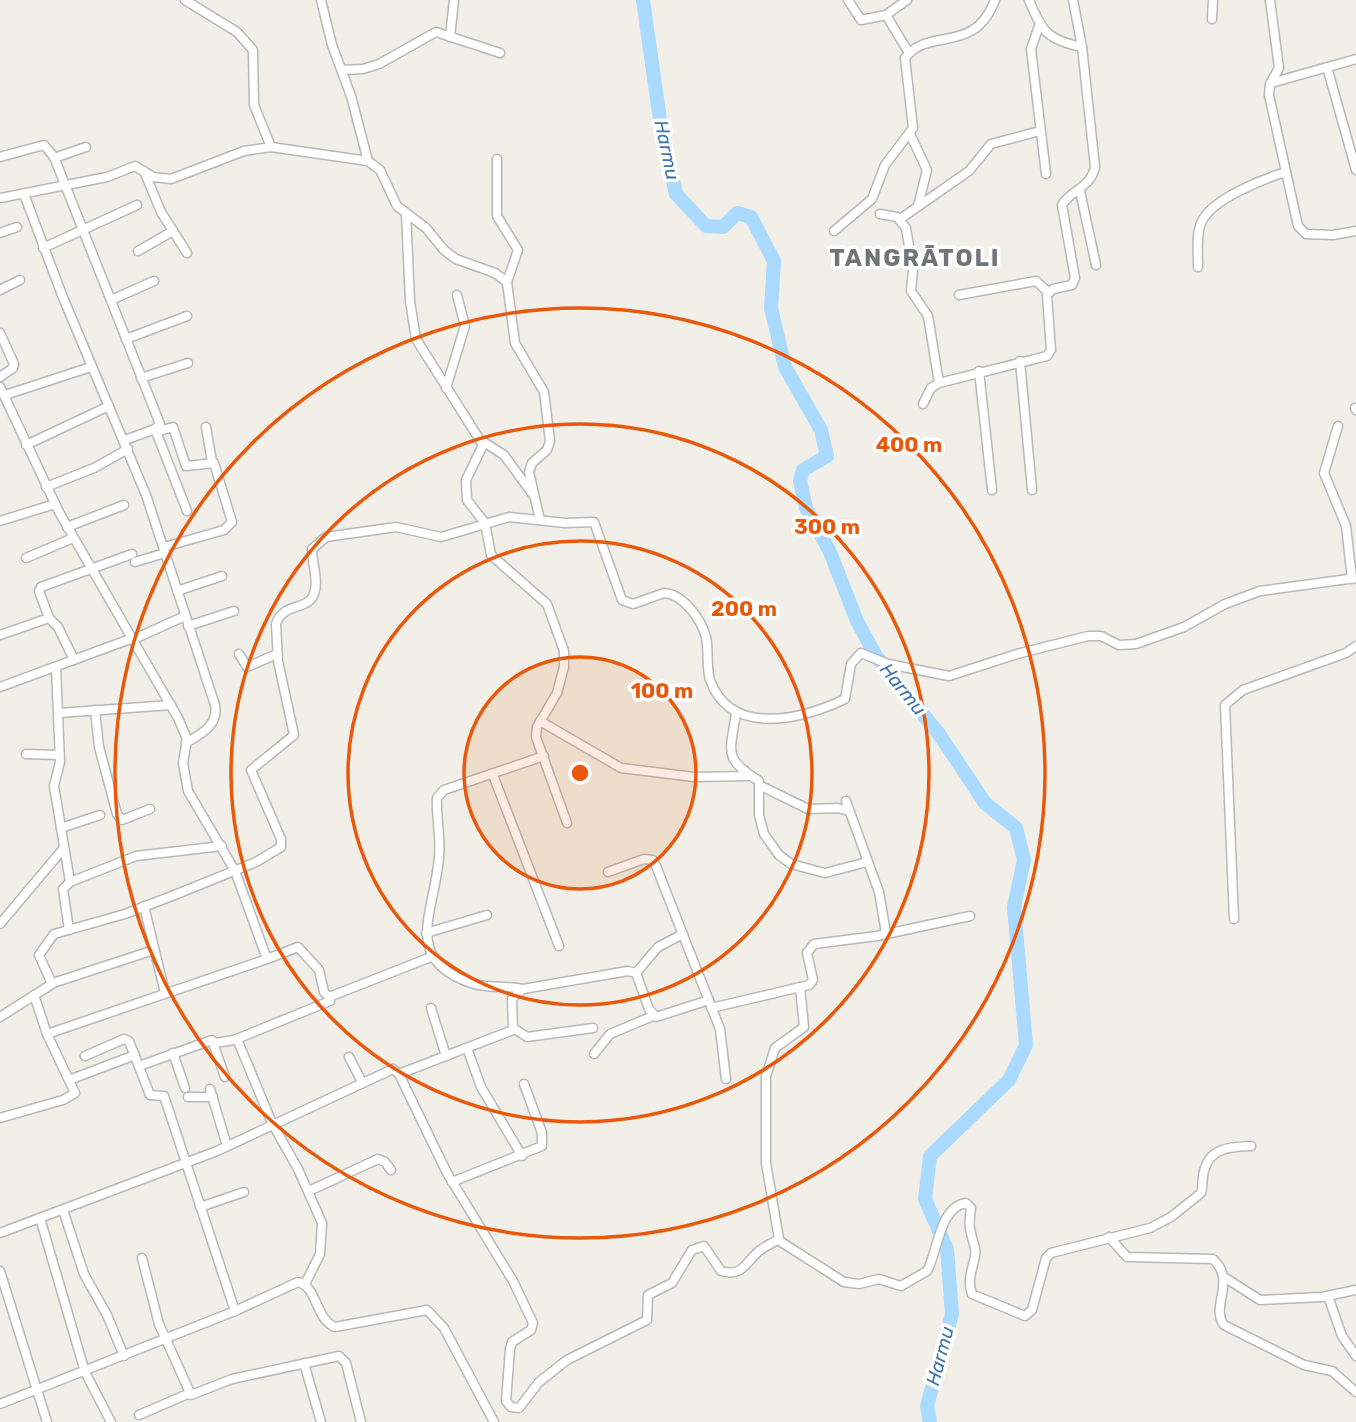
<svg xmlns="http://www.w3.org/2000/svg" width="1356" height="1422" font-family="Rubik,sans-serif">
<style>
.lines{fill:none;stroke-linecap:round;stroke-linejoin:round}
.river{stroke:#aadaff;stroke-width:14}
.street-casing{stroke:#b5b8bc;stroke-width:11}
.street{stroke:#fff;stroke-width:8}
.ring{fill:none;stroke:#e8590c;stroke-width:3.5}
.labels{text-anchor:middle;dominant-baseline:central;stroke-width:7;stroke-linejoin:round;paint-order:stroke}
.water-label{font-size:19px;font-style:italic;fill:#4174aa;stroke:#fff}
.district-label{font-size:24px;font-weight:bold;letter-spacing:2px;fill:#70757a;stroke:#fff}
.centre{fill:#e8590c;stroke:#fff;stroke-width:3.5}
.ring-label{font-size:21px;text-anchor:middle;font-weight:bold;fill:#e8590c;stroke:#fff;stroke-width:7;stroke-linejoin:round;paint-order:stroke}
</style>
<rect width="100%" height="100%" fill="#f1efe8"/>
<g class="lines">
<!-- river -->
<path class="river" d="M643,0L660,120L676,194L706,226L723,227L737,213L751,217L774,261L771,308L785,367L821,430L827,456L803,470L800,481L806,508L830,552L857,621L876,656L939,734L985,803L1016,828L1024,860L1014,907L1026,1045L1009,1080L930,1156L925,1199L947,1249L952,1314L927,1406L930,1422"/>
<defs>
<g id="street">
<path d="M185,0L237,32L253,50L254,105L271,147"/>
<path d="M321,0L332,45L351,96L368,161"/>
<path d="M848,0L861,20L886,15L909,53"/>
<path d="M1029,0C1042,32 1048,40 1082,47"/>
<path d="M1270,0L1279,68L1270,84L1269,95L1298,226L1306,234L1333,235L1356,231"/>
<path d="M886,15L907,0"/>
<path d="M1212,19L1213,0"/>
<path d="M1040,23L1031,49L1046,174"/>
<path d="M450,37L454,0"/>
<path d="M1327,67L1356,170"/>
<path d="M342,70L363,69L379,64L436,32L500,53"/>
<path d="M1271,83L1356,59"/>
<path d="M910,134L927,170L918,206"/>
<path d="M0,157L44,145L54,157L160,424L155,429L125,440"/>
<path d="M54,158L86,147"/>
<path d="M497,159V216L518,250L507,282"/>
<path d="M144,171L161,212L187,253"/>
<path d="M1080,191L1096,265"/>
<path d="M24,194L62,295L146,495L215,705C219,725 201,734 186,743"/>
<path d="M0,198L107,177L135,166L153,177L171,179L244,151L271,147L368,161L380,170L397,206L426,228L444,250L456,259L495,273L507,282L515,343L544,392L550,441L547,450L532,463L529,472L540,520"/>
<path d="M406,213L410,301L416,339L483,445L466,480L467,500L485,523L491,555L547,604L564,651V667L557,693L537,727L536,737L567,823"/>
<path d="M880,214L897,217L906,228L913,270L911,291L928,316L939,383"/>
<path d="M900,219L969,171L991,144L1040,131"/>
<path d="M834,231L872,199L885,165L913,128L905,58C929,26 974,56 995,0"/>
<path d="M0,233L17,227"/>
<path d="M43,248L137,205"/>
<path d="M138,251L173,231"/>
<path d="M1198,267C1198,254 1196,235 1201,223C1211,199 1263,179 1286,172"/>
<path d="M0,290L20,280"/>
<path d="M959,295L1036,281L1048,292"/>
<path d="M111,300L154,281"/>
<path d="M0,333L14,364L13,368L0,377"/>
<path d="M126,339L187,316"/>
<path d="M1020,361L1032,490"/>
<path d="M979,371L992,490"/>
<path d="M141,378L188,363"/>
<path d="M0,387L59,512L178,718L187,739L183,763L188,791L235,871L267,959"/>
<path d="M446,388L465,326L457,295"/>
<path d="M5,395L91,367"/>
<path d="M923,404L931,388L939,383L1047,356L1051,350L1047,295L1053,289L1072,285L1075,278L1062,205C1069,191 1091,188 1095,167L1082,47L1073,0"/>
<path d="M1355,408L1356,410"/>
<path d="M1338,426L1324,473L1346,526L1352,579"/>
<path d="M206,427L212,462"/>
<path d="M155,429L187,511"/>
<path d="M156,432L173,427L186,466L214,463L232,522L224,530L164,547"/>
<path d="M482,441L504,455L534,496"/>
<path d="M26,445L109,406"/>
<path d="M46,487L94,468L128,449"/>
<path d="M0,521L55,504"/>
<path d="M67,527L124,505"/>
<path d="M26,558L73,538"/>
<path d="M135,562L165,553"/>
<path d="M177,591L222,576"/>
<path d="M49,618L39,591L41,587L132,554"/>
<path d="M188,626L234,611"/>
<path d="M0,635L49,618L58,627L74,660"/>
<path d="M134,639L185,616"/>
<path d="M239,654L247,667L277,654"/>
<path d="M56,667L60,762L54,786L70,882"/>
<path d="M0,687L133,638"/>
<path d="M95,710L99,747L117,814L122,820L150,809"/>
<path d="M59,713L171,705"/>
<path d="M736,713C730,754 723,758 759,781V815L764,834L779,855L791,864L825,873L867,862"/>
<path d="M540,721L621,768L694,777L748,776"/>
<path d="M26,754L59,755"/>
<path d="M493,775L559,946"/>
<path d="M761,786L808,809L838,808L849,811"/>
<path d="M846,801L879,892L886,933"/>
<path d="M61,828L100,815"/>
<path d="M608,872L644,859L653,860L656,866L720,1029L726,1079"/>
<path d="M144,906L165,993"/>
<path d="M1234,919L1225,705L1243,690L1346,653L1356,646"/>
<path d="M0,924L63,849"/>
<path d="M69,930L63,889L70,882L136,856L222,846"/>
<path d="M426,933L487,915"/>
<path d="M636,973L658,947L683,934"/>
<path d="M53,983L154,950"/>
<path d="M523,989C506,985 487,989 471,983C401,959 435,911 439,857C441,837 436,818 437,798L444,790L544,756"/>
<path d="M34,995L47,1034L267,959L298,947L319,970L324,992L329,997L431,957"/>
<path d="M431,1008L446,1056"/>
<path d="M711,1008L809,985L813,980L807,953L814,944L877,936L970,916"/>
<path d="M0,1017L52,984L39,955L54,934L125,914L177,894L256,862L281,847V839L251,770L294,735L278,661L276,624C283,602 308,611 314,594C319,581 312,563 312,549L326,537L396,527L441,537L509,517L565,523L594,522L622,600L633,604L664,593C683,594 701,619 706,637C709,651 706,666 710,680C731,738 803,719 845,699L851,664L861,653L888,664L949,676L1017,654L1088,636H1101L1119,645L1136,644L1184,627L1225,604L1260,591L1356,578"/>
<path d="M515,1029L527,1037L593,1028"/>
<path d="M237,1039L272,1123L298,1169L322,1223L320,1254L305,1284"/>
<path d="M215,1043L234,1040L330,1001"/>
<path d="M467,1048L481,1087L522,1156"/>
<path d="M173,1053L185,1088"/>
<path d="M594,1054L610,1034L653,1016"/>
<path d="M349,1057L362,1082"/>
<path d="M139,1066L212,1040L225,1077"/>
<path d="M399,1074L513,1030L512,999L523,989L628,971L636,973L649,1009L656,1017L709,1000"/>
<path d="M69,1080L135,1055"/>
<path d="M210,1089L227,1146"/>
<path d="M188,1097H213"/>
<path d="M0,1118L63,1100L75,1093L47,1034"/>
<path d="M452,1182L542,1146V1133L524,1084"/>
<path d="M309,1191L378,1159L385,1162L391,1170"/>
<path d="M200,1207L244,1192"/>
<path d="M63,1210L84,1274L107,1315L124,1356"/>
<path d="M40,1218L85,1372L111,1422"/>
<path d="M0,1233L217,1151L393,1069L399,1074L447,1173L513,1281L533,1323L531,1330L512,1342L510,1349L506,1401L511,1407L519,1408L539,1382L567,1360L647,1320L648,1295L672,1283L692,1250L704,1246L721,1271C743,1277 745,1263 759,1251C765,1246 773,1243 779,1239L766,1163V1076L775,1048L804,1027L800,987"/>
<path d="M1109,1237L1127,1257L1213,1259C1237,1281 1210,1306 1224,1325L1304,1365L1332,1371L1356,1392"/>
<path d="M778,1240L844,1282L859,1284L879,1279L901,1286L927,1271C938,1252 939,1207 966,1203L971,1208C968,1227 970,1230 975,1248C978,1260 965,1275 972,1294L1025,1316L1032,1310L1046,1258L1051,1253L1150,1228L1171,1217L1201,1193C1203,1186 1202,1178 1204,1171C1210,1147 1231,1147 1251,1146"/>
<path d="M142,1258L159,1324L191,1395L232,1379L339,1356L346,1363L361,1422"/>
<path d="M0,1271L47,1422"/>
<path d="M1224,1277L1260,1300L1322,1297L1356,1290"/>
<path d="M1328,1296L1342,1336L1356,1356"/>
<path d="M235,1311L298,1282C318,1287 315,1319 335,1327L427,1310L444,1328L494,1422"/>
<path d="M304,1363L321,1422"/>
<path d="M0,1404L235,1311L164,1096L150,1095L129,1041L124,1039L85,1056"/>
<path d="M139,1415L190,1393"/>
</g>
</defs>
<!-- street casing -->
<use href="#street" class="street-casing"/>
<!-- street -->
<use href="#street" class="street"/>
</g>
<!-- distance rings -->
<circle cx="580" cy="773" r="116" fill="#e8590c" fill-opacity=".12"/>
<g class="ring">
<circle cx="580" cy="773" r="116"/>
<circle cx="580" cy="773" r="232"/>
<circle cx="580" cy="773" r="349"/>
<circle cx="580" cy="773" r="465"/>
</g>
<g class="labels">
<!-- water labels -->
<g class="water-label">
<text transform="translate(667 150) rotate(78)">Harmu</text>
<text transform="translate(903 689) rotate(51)">Harmu</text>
<text transform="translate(940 1356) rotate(-75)">Harmu</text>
</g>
<!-- district labels -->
<g class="district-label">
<text x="915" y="258">TANGRĀTOLI</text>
</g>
</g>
<circle cx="580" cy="773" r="10" class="centre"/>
<g class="ring-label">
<text x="909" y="452">400 m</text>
<text x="827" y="534">300 m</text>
<text x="744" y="616">200 m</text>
<text x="662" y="698">100 m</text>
</g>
</svg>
